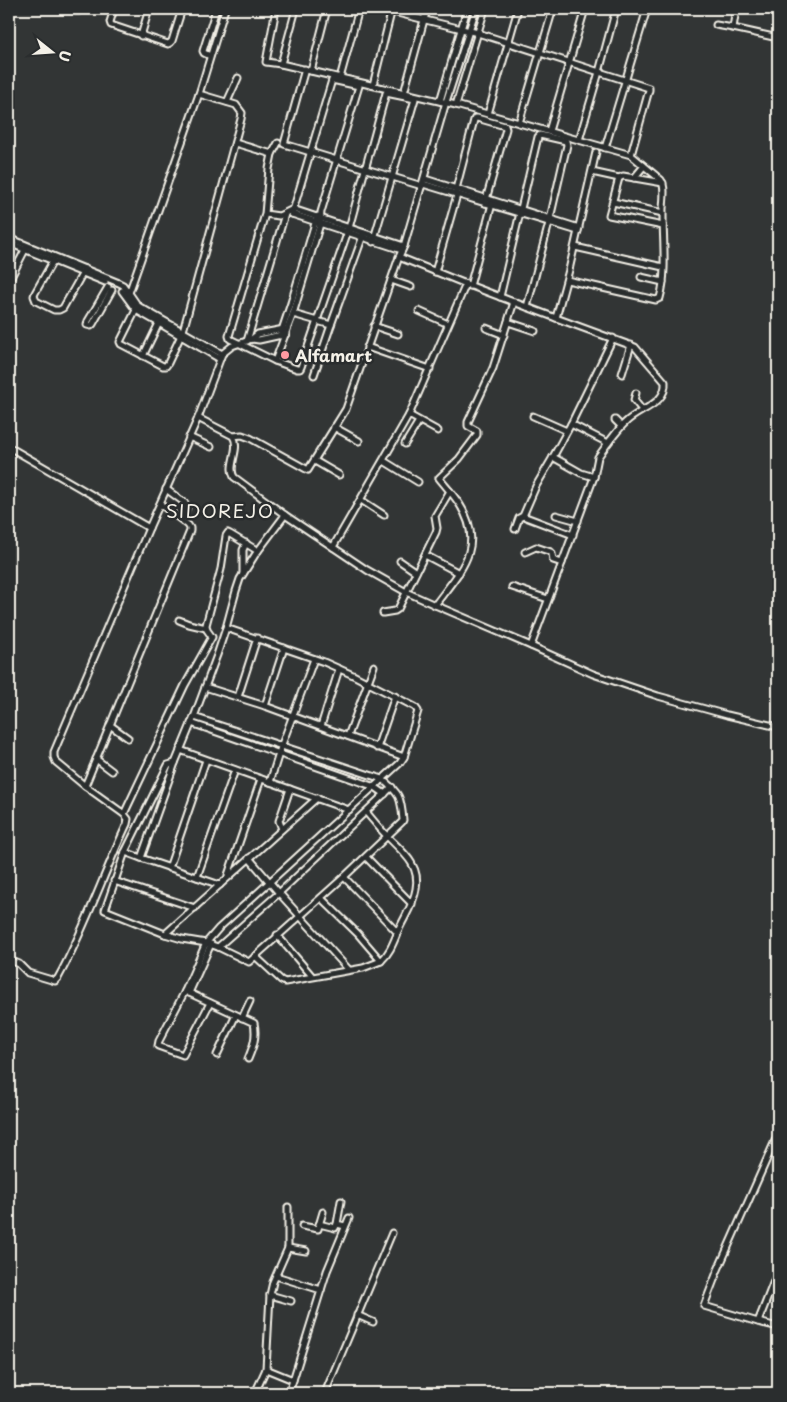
<svg xmlns="http://www.w3.org/2000/svg" width="787" height="1402" font-family="'Playpen Sans',sans-serif">
<style>
.lines{fill:none;stroke-linecap:round;stroke-linejoin:round}
.minor-casing{stroke:#f4f1e8;stroke-width:9}
.minor{stroke:#2a2d2e;stroke-width:5}
.poi-dot{fill:#ff9aa2;stroke:#2a2d2e;stroke-width:2}
.labels{text-anchor:middle;dominant-baseline:central;stroke-width:5;stroke-linejoin:round;paint-order:stroke}
.poi-label{font-size:16px;font-weight:bold;fill:#f4f1e8;stroke:#2a2d2e;text-anchor:start}
.quarter-label{font-size:19px;letter-spacing:1px;fill:#f4f1e8;stroke:#2a2d2e}
</style>
<rect width="100%" height="100%" fill="#323535"/>
<filter id="ink" filterUnits="userSpaceOnUse"><feTurbulence type="fractalNoise" baseFrequency=".02" numOctaves="2"/><feDisplacementMap in="SourceGraphic" scale="10" xChannelSelector="R" yChannelSelector="G"/><feConvolveMatrix kernelMatrix="1 2 1 2 8 2 1 2 1" color-interpolation-filters="sRGB"/></filter>
<g filter="url(#ink)">
<g class="lines">
<defs>
<g id="minor">
<path d="M67,9L76,11H79L81,9"/>
<path d="M114,9L110,22L111,25L168,44L170,43L172,41L182,9"/>
<path d="M276,9L266,62L281,64"/>
<path d="M296,9L281,64L456,105L631,155L661,180C667,189 662,205 663,215C663,241 667,273 660,298L656,300L567,280"/>
<path d="M381,9L478,33L649,88V90L631,155"/>
<path d="M736,9L733,28L778,38"/>
<path d="M716,25L733,28"/>
<path d="M141,36L149,9"/>
<path d="M210,56L204,53L203,51L216,9"/>
<path d="M305,69L284,144L422,186"/>
<path d="M311,71L327,9"/>
<path d="M340,78L359,9"/>
<path d="M373,85L392,9"/>
<path d="M404,93L427,9"/>
<path d="M440,101L467,9"/>
<path d="M227,102L238,78"/>
<path d="M456,105L485,9"/>
<path d="M488,114L518,9"/>
<path d="M519,123L553,9"/>
<path d="M549,131L585,9"/>
<path d="M579,140L599,72L616,9"/>
<path d="M235,143L272,154"/>
<path d="M278,143L272,154L269,169L265,214L229,336L230,339L275,361L297,369H300L301,367L349,228L386,93L415,99L373,242"/>
<path d="M605,148L647,9"/>
<path d="M592,172L619,178L623,176L663,183"/>
<path d="M619,178L609,215L663,226"/>
<path d="M634,178L644,166"/>
<path d="M425,179L579,228"/>
<path d="M423,184L578,231"/>
<path d="M613,202L663,213"/>
<path d="M290,212L292,214L402,250"/>
<path d="M265,214L279,216L293,209L404,246"/>
<path d="M9,238L119,283L123,285L129,293L199,94L225,9"/>
<path d="M9,243L105,282"/>
<path d="M575,247L663,267"/>
<path d="M399,257L466,284L556,318L569,270L596,152"/>
<path d="M53,261L35,293L34,296L36,301L54,310H59L63,308L85,269"/>
<path d="M435,272L457,195L456,189L474,120L475,118H477L505,126L506,129L485,203"/>
<path d="M641,277L663,282"/>
<path d="M391,280L411,287"/>
<path d="M9,281L26,248"/>
<path d="M470,286L492,204"/>
<path d="M108,287L88,321L87,325L91,326L93,324L112,290"/>
<path d="M122,291L136,310L159,323"/>
<path d="M129,293L138,306L222,354"/>
<path d="M500,297L538,137L540,135L566,141L567,145L549,223L527,307"/>
<path d="M138,306L120,342L121,344L163,366H166L168,363L183,331L241,119L242,113L236,105L199,94"/>
<path d="M419,311L448,324"/>
<path d="M293,314L331,325"/>
<path d="M556,318L635,347L665,382C667,404 639,409 626,422C619,428 614,436 608,443"/>
<path d="M508,322L535,331"/>
<path d="M374,326L398,334"/>
<path d="M486,328L504,335"/>
<path d="M280,336L291,303L315,223L318,216"/>
<path d="M252,339L258,334L284,329"/>
<path d="M247,341L285,214"/>
<path d="M367,347L430,369"/>
<path d="M143,356L159,323L220,359"/>
<path d="M275,361L293,314L320,224L321,212L359,86L332,80L292,214"/>
<path d="M622,374L631,345"/>
<path d="M314,375L331,325L364,233"/>
<path d="M636,393L634,400L642,410"/>
<path d="M409,415L438,431"/>
<path d="M533,416L567,431"/>
<path d="M198,418L233,436C241,449 227,465 234,477L285,515L367,570L406,592L435,605L531,646L593,674L658,696L727,715L778,727"/>
<path d="M615,420L621,426"/>
<path d="M571,424L608,443L598,457L594,477"/>
<path d="M334,427L359,441"/>
<path d="M233,436L242,435L250,438L308,470L346,409L399,257L404,246L446,102L476,9"/>
<path d="M189,437L211,447"/>
<path d="M405,444L419,421"/>
<path d="M9,447L149,528"/>
<path d="M315,461L339,475"/>
<path d="M384,461L418,482"/>
<path d="M166,489L185,503L187,507L182,520"/>
<path d="M361,500L384,515"/>
<path d="M556,515L578,521"/>
<path d="M523,516L573,535"/>
<path d="M515,529L519,518L523,516L536,486L553,457"/>
<path d="M333,547L409,415L466,284"/>
<path d="M525,552L536,547L551,552L552,554L553,560L562,563"/>
<path d="M425,555L459,573"/>
<path d="M400,561L416,572"/>
<path d="M243,574V550L246,543"/>
<path d="M512,587L548,599"/>
<path d="M435,605C458,573 487,548 460,505C454,495 446,487 439,478L459,459L477,435V431L468,426V422L493,368L514,302"/>
<path d="M383,613L395,611L398,609L436,532L437,528L435,516L450,491"/>
<path d="M179,620L189,624L206,628"/>
<path d="M531,646L594,477L581,473L553,457L571,424L613,338"/>
<path d="M314,659L281,747L270,782L349,810"/>
<path d="M205,687L265,706L404,757"/>
<path d="M238,697L257,638"/>
<path d="M265,706L284,648"/>
<path d="M194,717L382,779C400,794 401,797 403,820L402,822L344,877L249,962L218,947L279,893L249,858"/>
<path d="M191,723L375,787L385,794"/>
<path d="M110,725L128,738"/>
<path d="M321,726L339,669"/>
<path d="M348,736L374,666"/>
<path d="M377,748L395,696"/>
<path d="M180,750L270,782"/>
<path d="M96,759L112,771"/>
<path d="M175,763L168,765L167,767L125,852L105,910L165,934L182,939L206,943L218,947"/>
<path d="M85,786L190,531V528L188,525L160,504"/>
<path d="M124,814L185,685L212,637L207,630L206,625L221,569L226,536L228,533L230,534L258,551"/>
<path d="M282,829L279,821L290,789"/>
<path d="M125,852L141,858"/>
<path d="M366,857L412,904"/>
<path d="M169,868L206,760"/>
<path d="M228,875L261,779"/>
<path d="M197,877L235,770"/>
<path d="M344,877L397,932"/>
<path d="M114,881L195,908"/>
<path d="M220,885L141,858L175,763L194,717L217,655L226,628L236,591L240,579L255,555L285,515"/>
<path d="M321,898L358,934L381,961C392,951 395,937 401,925C407,913 414,902 416,889C421,864 401,851 386,835C379,828 373,820 366,812"/>
<path d="M165,934L317,798"/>
<path d="M277,935L312,976"/>
<path d="M255,956L281,980L285,982L363,968L381,961"/>
<path d="M9,960L19,964L28,973L55,981L58,978C85,929 103,875 127,824L128,819L124,814L85,786L56,762L54,757V752L149,528L198,418L222,354L232,346L252,339L259,340L286,334"/>
<path d="M349,970L279,893L392,787"/>
<path d="M185,991L254,1023C257,1037 253,1047 248,1059"/>
<path d="M189,993L211,944"/>
<path d="M210,1003L183,1055L158,1046L159,1041L185,991L206,943L219,928L400,763L404,757L418,711L415,707L353,675L324,662L226,628"/>
<path d="M242,1018L250,1001"/>
<path d="M217,1055L236,1015"/>
<path d="M778,1134L717,1272L704,1306L758,1322L778,1271"/>
<path d="M341,1201L337,1224L345,1226"/>
<path d="M288,1207V1248L273,1282L270,1295L266,1369L293,1380"/>
<path d="M319,1224L335,1228L337,1224"/>
<path d="M302,1226L318,1229L323,1212"/>
<path d="M288,1248L306,1251"/>
<path d="M276,1276L321,1290"/>
<path d="M270,1295L291,1301"/>
<path d="M357,1315L373,1322"/>
<path d="M758,1322L778,1327"/>
<path d="M255,1393L266,1369"/>
<path d="M289,1393L327,1271L349,1218"/>
<path d="M325,1393L392,1233"/>
</g>
</defs>
<!-- minor casing -->
<use href="#minor" class="minor-casing"/>
<!-- minor -->
<use href="#minor" class="minor"/>
</g>
</g>
<!-- markers -->
<circle class="poi-dot" cx="285" cy="355" r="5"/>
<g class="labels">
<!-- poi labels -->
<g class="poi-label">
<text x="295" y="355">Alfamart</text>
</g>
<!-- quarter labels -->
<g class="quarter-label">
<text x="220" y="510">SIDOREJO</text>
</g>
</g>
<!-- margin -->
<rect width="787" height="1402" fill="none" stroke="#2a2d2e" stroke-width="30"/>
<rect x="15" y="15" width="757" height="1372" fill="none" stroke="#f4f1e8" stroke-width="2" filter="url(#ink)"/>
<!-- north arrow -->
<g transform="translate(52 52) rotate(107)" stroke="#2a2d2e" stroke-width="4" paint-order="stroke">
<path d="M0-4L9 19L0 12L-9 19Z" fill="#f4f1e8"/>
<text y="-8" font-size="14" font-weight="bold" text-anchor="middle" fill="#f4f1e8">U</text>
</g>
</svg>
